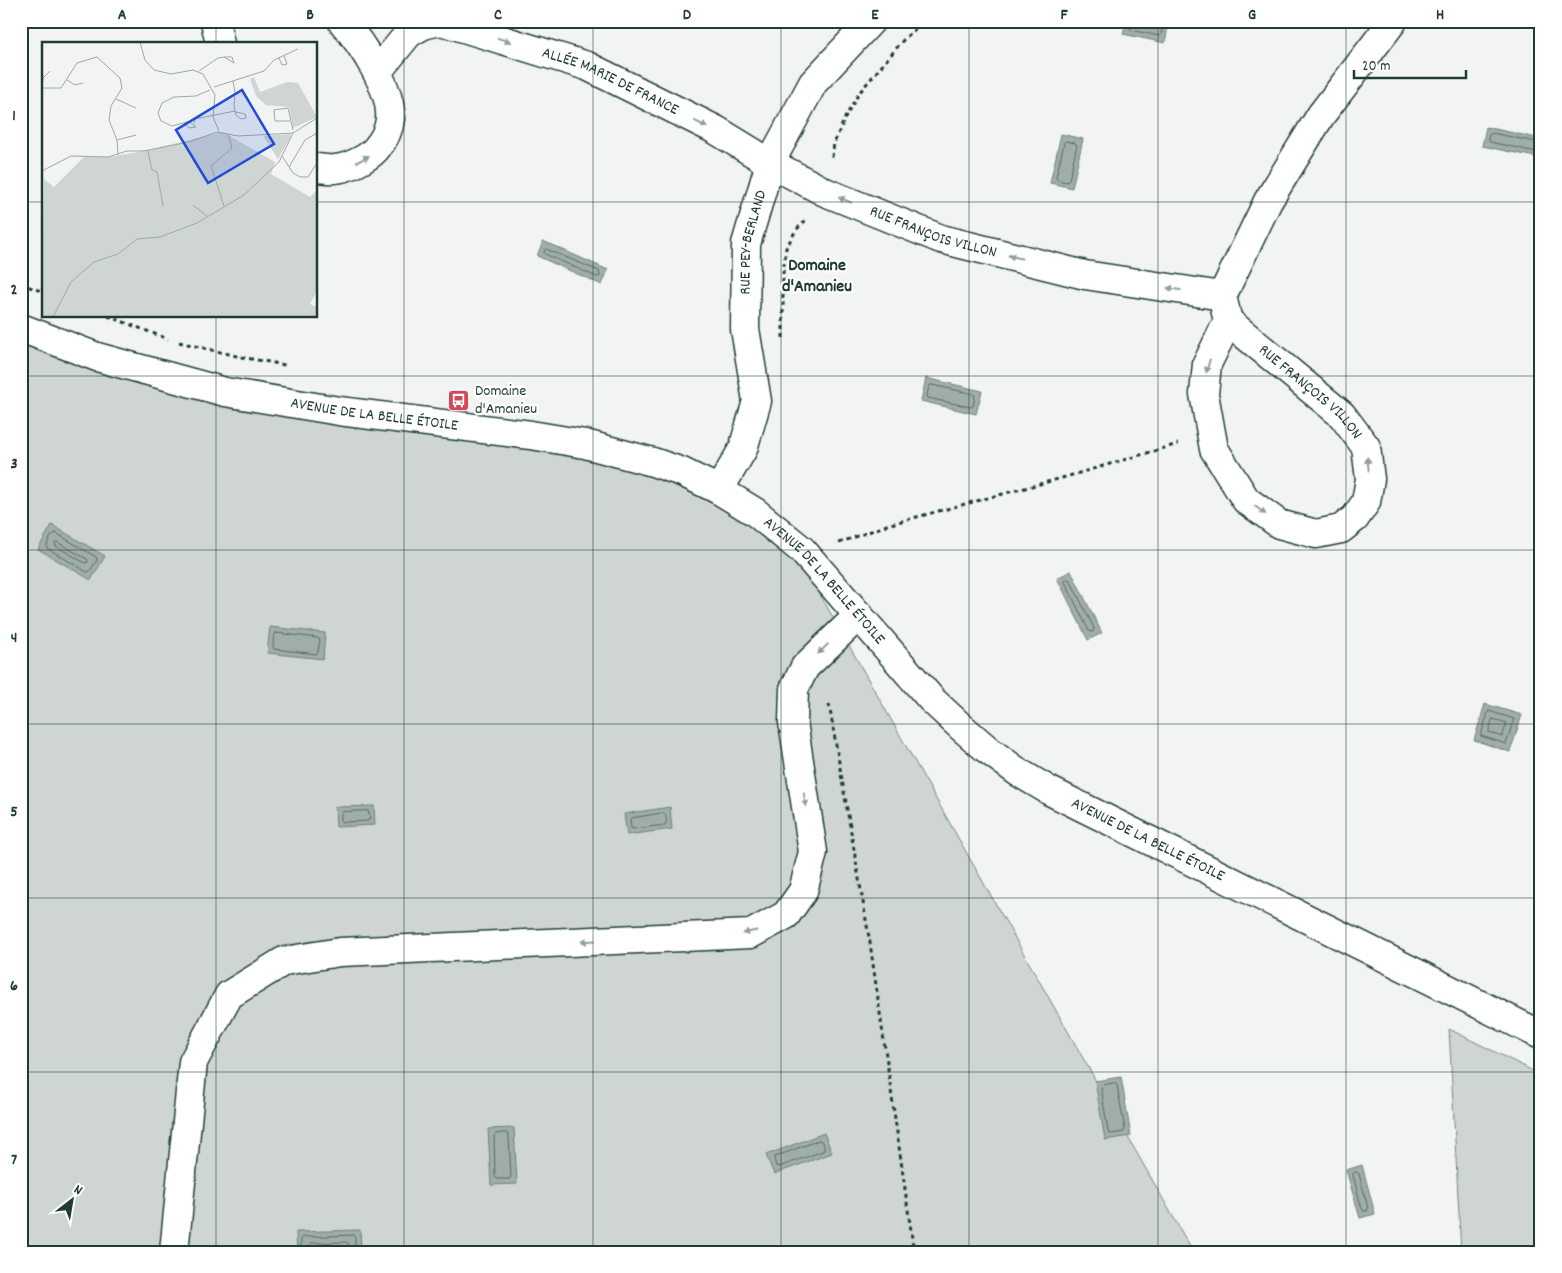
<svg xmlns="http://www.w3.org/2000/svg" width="1562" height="1273" font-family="Dekko,sans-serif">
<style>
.green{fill:#ced5d3;stroke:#768984}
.water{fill:#a1adaa;stroke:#6d807b}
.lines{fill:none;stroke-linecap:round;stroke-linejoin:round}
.shore{stroke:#536a63;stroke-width:1}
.street-casing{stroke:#1f3d34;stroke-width:31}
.path{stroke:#1f3d34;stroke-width:3;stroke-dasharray:4 4;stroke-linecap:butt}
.street{stroke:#fff;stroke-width:28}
.oneway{fill:#8f9e9a}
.grid{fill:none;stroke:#1f3d34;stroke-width:1;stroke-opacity:0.55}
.labels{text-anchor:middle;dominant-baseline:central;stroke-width:4.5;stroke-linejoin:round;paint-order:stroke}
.street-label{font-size:16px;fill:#1f3d34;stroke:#fff}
.poi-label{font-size:16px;fill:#1f3d34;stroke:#fff;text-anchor:start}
.neighbourhood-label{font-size:18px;font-weight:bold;fill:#1f3d34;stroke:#fff}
.inset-road{fill:none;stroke:#9eaaa7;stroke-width:1}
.view{fill:#1d4ed8;fill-opacity:0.15;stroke:#1d4ed8;stroke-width:2.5}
.inset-edge{fill:none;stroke:#1f3d34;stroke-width:2.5}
.neatline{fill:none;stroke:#1f3d34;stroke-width:2}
.grid-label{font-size:16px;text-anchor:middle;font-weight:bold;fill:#1f3d34}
</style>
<rect width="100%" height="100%" fill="#f2f3f3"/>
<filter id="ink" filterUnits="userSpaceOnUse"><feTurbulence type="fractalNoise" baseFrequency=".02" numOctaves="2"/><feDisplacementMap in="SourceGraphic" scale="10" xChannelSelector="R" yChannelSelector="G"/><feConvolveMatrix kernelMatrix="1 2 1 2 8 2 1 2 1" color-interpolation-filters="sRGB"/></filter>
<g filter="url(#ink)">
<!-- green -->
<g class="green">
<path d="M21,328L97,357L600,448L788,538L1193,1252H21Z"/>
<path d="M1449,1029L1541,1075V1252H1461Z"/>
</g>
<!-- water -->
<g class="water">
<path d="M1126,21H1169L1165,43L1123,34Z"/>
<path d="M1486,127L1541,139L1540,158L1482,146Z"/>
<path d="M1061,134L1083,139L1072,188L1050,183Z"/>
<path d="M543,241L608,270L602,285L537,256Z"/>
<path d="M926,378L982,391L976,414L921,401Z"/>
<path d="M52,525L105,556L91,580L38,549Z"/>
<path d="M1071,571L1102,633L1088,640L1057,578Z"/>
<path d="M270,627L325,633L323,659L267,653Z"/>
<path d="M1485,704L1522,715L1510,752L1474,740Z"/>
<path d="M374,806L375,825L336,827L335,807Z"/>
<path d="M670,807L672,829L627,835L624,814Z"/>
<path d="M1121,1077L1131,1136L1105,1140L1095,1081Z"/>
<path d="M514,1128L517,1184L491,1185L488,1129Z"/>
<path d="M824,1133L832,1153L774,1174L766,1155Z"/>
<path d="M1362,1165L1375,1214L1360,1218L1346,1170Z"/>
<path d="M360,1230L361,1249L297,1252L296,1232Z"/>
</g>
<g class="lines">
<!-- shore -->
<g class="shore">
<path d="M1131,21L1130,28L1131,30L1159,36L1161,35L1164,21"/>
<path d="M1066,141L1075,143L1077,145L1069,180L1067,182L1058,180L1056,177L1064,143Z"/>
<path d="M1541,143L1492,133L1489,135L1488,140L1490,142L1541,153"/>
<path d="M546,249L599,271L600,276L597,277L545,254L544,252Z"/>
<path d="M932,385L974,394L975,397L973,406L970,407L928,398L927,395L929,386Z"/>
<path d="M56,533L96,557L97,560L90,571L87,572L47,548C46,544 51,534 56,533Z"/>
<path d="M57,542L87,559L88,562L85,563L56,546L55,543Z"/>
<path d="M1066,579L1070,580L1094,628L1093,632L1089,631L1065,582Z"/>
<path d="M276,633L318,638L320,640L318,652L316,654L274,649C272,645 273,636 276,633Z"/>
<path d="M1489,711L1514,719L1506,744L1481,736Z"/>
<path d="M1493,719L1507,723L1502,737L1489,732Z"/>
<path d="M368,811L370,818L368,821L343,822L341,820V814L342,812Z"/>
<path d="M664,813C667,815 667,822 665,825L634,829L631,828L630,820L632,818Z"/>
<path d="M1115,1083L1117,1085L1125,1130L1123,1132L1111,1134L1108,1132L1101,1087L1103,1085Z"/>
<path d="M507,1133L509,1136L511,1177L509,1179H497L495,1177L494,1136L496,1134Z"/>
<path d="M820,1140C823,1142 826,1148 823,1151L779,1167L776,1166L774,1159L775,1157Z"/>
<path d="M1355,1172H1357L1359,1174L1368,1208L1367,1211H1364L1362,1209L1353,1175Z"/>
<path d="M301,1252V1239L303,1237L353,1235L355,1237V1252"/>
<path d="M308,1252V1245L310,1243L346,1242L349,1244V1252"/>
</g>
<defs>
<g id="street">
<path d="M215,21L220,44"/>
<path id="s1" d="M441,21L587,66L716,130L770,163L825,192L941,239L1085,275L1222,296"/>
<path d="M377,72L409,33L423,25L440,21"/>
<path d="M316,168C322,168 329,170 335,169C348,168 367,159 376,149C383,141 389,131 390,119C393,90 361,43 342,21"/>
<path id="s2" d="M1228,321L1342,415L1366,447L1370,479L1366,502L1355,518L1341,529L1316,534L1279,524L1246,500L1214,449L1204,394L1207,364L1228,321L1222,296L1268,201L1321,115L1393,21"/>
<path id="s3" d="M21,328L97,357L225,392L339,411L531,435L585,444L653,462L682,472L719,490L755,512L802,550L932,700L960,726L988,750L1018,772L1050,791L1541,1035"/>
<path id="s4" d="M719,490L743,449L757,401L745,329L746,244L770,163L813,83L871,21"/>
<path d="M174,1252L193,1062L229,995L284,961L340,952L751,934L786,915L803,891L813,852L793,722L794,689L805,667L859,615"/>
</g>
</defs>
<!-- street casing -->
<use href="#street" class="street-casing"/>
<!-- path -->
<g class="path">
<path d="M832,157L834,143L845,118L859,93L904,39L924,21"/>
<path d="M21,284L44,292"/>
<path d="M108,316L168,339"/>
<path d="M783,338V272L786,248L796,230L807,219"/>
<path d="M179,342L241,357L285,365"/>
<path d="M839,543L887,525L1062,478L1178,444"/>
<path d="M829,704L870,943L914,1252"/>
</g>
<!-- street -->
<use href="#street" class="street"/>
</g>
<!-- one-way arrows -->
<defs><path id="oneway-solid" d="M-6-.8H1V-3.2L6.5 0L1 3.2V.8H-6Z" transform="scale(1.25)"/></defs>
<g class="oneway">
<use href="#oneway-solid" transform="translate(504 40) rotate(17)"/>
<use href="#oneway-solid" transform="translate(701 124) rotate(27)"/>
<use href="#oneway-solid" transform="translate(363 159) rotate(-27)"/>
<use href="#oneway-solid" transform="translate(845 200) rotate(-158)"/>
<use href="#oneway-solid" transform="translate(1015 257) rotate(-166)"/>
<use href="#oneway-solid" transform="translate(1174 289) rotate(-171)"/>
<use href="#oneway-solid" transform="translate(1208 366) rotate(105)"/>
<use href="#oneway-solid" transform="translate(1368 464) rotate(-96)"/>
<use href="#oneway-solid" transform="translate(1260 510) rotate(37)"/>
<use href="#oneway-solid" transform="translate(823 649) rotate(136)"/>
<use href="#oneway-solid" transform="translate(805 800) rotate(81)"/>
<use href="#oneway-solid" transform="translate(750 932) rotate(166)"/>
<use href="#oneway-solid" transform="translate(588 941) rotate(177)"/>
</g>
</g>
<!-- grid -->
<path class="grid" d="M216,21V44M404,21V1252M593,21V1252M781,21V1252M969,21V1252M1158,21V1252M1346,21V1252M21,202H44M316,202H1541M216,316V1252M21,376H1541M21,550H1541M21,724H1541M21,898H1541M21,1072H1541"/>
<!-- icons -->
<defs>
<symbol id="bus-square" viewBox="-11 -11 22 22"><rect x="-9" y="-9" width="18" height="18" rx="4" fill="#d1495b" stroke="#fff"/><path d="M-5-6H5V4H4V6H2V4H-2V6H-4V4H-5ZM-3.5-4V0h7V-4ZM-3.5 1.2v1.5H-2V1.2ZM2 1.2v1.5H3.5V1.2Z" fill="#fff"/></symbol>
</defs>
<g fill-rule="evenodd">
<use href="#bus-square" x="446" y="388" width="25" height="25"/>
</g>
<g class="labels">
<!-- street labels -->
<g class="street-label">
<text stroke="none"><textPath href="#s1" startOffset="180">ALLÉE MARIE DE FRANCE</textPath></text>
<text stroke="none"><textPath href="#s1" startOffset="538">RUE FRANÇOIS VILLON</textPath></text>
<text stroke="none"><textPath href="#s4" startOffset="258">RUE PEY-BERLAND</textPath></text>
<text stroke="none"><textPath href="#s2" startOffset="109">RUE FRANÇOIS VILLON</textPath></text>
<text stroke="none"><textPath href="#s3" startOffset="365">AVENUE DE LA BELLE ÉTOILE</textPath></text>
<text stroke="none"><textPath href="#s3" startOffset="860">AVENUE DE LA BELLE ÉTOILE</textPath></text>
<text stroke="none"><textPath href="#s3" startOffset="1280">AVENUE DE LA BELLE ÉTOILE</textPath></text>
</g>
<!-- poi labels -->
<g class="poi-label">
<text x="475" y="391">Domaine<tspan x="475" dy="18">d'Amanieu</tspan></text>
</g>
<!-- neighbourhood labels -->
<g class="neighbourhood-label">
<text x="817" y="266">Domaine<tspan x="817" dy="21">d'Amanieu</tspan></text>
</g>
</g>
<!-- overview -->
<g transform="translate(42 42)">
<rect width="275" height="275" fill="#f2f3f3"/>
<path d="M212,35L218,50L245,40L256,41L275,75L251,86L247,65L224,63L214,54L208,37ZM181,90L233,120L229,132L268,155L275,148V249L268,262L275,265V275H0L2,137L12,145L42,115H66L97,110ZM248,92L249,94L236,117L221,94Z" fill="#ced5d3"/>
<path class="inset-road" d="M98,0L103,18L112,28L129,32L151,28L161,32L173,53L171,75L177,89M237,16L240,23L245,22L242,14M8,29L1,36L0,46H19L35,21L55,15L78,36L80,46L69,64L67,78L75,98L76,113M157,29L176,16L182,15L192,21L190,15H182M25,38L33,43L41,41M191,39L193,50L192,64L194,73L199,77L204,76L203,72L194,70M172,45L222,29L232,18L256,7M74,57L94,66M248,79H233L232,68L246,66L251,88M142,80L147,86L154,85L148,80H145L130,84L119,79L116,71L120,61L132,55L154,54L168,48M152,81L153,77L193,69M75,98L94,93M106,109L110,128L115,130L121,164M240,114L251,131L258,135H266L275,121M247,125L263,98L275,91M0,129L29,114L66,115L85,109H102L147,100L175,90L196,94L251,91L275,76M151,163L165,174M182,164L169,124L190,106L186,92M11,275L29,240L52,220L76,212L95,197L118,195L155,181L202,153L237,120L251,91"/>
<path class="view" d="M200,48L232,102L166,141L134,88Z"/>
<rect width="275" height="275" class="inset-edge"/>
</g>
<!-- margin -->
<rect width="1562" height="1273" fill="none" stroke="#fff" stroke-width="55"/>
<!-- north arrow -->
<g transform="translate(72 1200) rotate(31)" stroke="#ffffff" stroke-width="4" paint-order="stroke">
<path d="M0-4L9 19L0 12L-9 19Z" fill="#1f3d34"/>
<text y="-8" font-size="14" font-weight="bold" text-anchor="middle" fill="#1f3d34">N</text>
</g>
<!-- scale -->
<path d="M1354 70v8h112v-8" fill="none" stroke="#1f3d34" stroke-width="2.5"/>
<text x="1362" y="70" font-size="15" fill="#1f3d34" stroke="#ffffff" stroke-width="4" paint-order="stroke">20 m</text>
<rect x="28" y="28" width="1506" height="1218" class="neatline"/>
<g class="grid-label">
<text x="122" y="19">A</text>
<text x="310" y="19">B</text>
<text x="498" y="19">C</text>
<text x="687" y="19">D</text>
<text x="875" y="19">E</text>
<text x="1064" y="19">F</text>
<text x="1252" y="19">G</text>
<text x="1440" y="19">H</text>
<text x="14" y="120">1</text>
<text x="14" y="294">2</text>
<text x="14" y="468">3</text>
<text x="14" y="642">4</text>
<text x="14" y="816">5</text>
<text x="14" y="990">6</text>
<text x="14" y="1164">7</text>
</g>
</svg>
